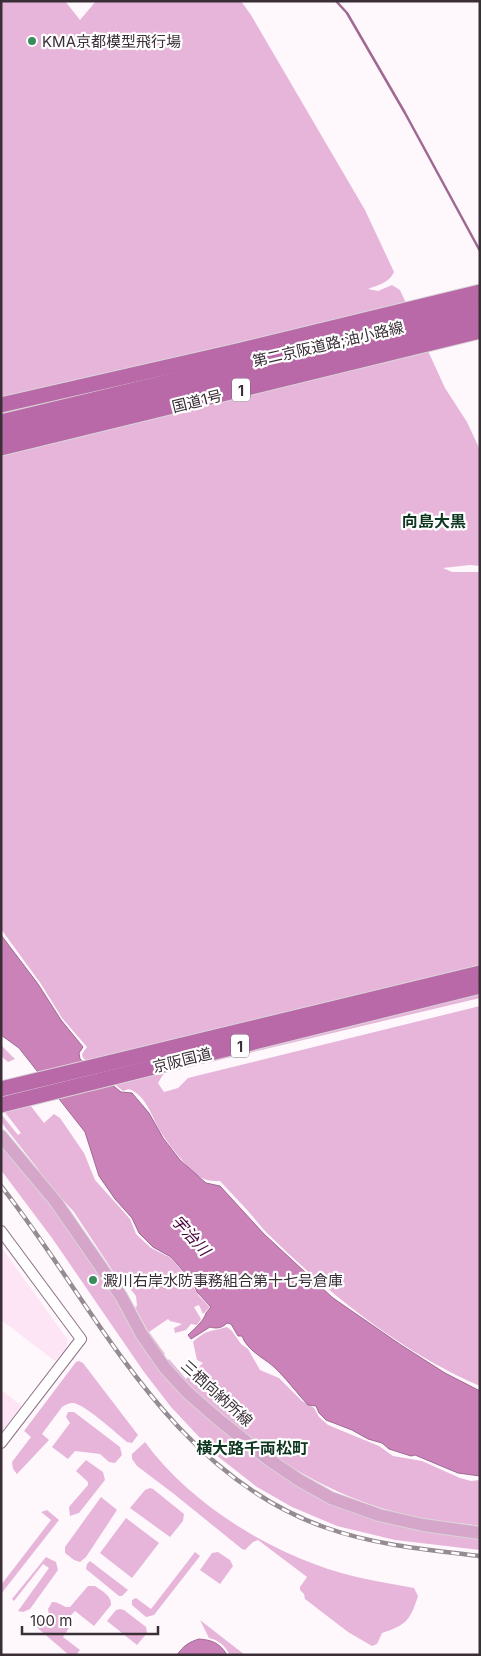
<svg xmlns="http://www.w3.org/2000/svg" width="481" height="1656" font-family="Inter,'Noto Sans JP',sans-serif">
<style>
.built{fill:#fde5f6}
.green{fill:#e7b5da}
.water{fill:#ca82b9;stroke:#9f6992}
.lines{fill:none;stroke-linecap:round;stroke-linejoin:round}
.stream{stroke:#9f6992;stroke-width:2.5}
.minor-casing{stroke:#8f7287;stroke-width:12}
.major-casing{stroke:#d8d5d7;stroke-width:14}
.highway-casing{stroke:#d8d5d7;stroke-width:17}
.minor{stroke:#fff;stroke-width:10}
.major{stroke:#d5a5ca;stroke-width:12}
.highway{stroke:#b969a7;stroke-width:15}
.rail-casing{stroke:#958b92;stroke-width:4.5}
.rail{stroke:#fff;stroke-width:2.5;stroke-dasharray:8;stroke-linecap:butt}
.poi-dot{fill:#3b8d5e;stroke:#fff;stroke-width:2}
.labels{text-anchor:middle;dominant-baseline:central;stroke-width:4.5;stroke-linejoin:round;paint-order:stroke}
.shield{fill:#fff;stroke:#756d73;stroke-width:1}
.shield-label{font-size:14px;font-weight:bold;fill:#3a2e37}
.poi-label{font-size:15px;fill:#3a2e37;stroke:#fff;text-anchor:start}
.street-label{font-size:15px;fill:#3a2e37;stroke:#fff}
.neighbourhood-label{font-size:16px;font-weight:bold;fill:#0e3620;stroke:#fff}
.water-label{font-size:16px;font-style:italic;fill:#49063e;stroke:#fff}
</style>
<rect width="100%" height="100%" fill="#fef8fc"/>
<!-- built -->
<g class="built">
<path d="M1,1247L68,1340L66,1348L55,1361L1,1320Z"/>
<path d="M1,1390L22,1406L1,1432Z"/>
</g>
<!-- green -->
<g class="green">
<path d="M1,1H65L80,20L96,1H241L251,15L365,210L394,272C389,283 378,285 368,289L378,291L392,285L400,290L445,388L467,422L480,450V566L470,565L443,568L452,572H480V998L164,1073L158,1083L164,1092L178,1088L188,1078L480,1006V1386C401,1352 329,1294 268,1234C261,1227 255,1219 248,1211C239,1201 229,1191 220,1181C215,1181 209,1181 204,1179C191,1174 168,1144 160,1131C152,1117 146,1095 129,1089L123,1091L83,1058L82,1054L87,1047L62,1018L41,984L1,929Z"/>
<path d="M1,1045L15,1059L8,1062L1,1056Z"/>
<path d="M30,1105L44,1123L54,1114L60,1118L84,1153L95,1180L130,1219L136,1234L151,1248L171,1258L183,1272L199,1296L210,1307L203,1314L199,1305L194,1307L201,1319L197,1325L191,1324L186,1330L175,1333L174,1328L182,1324L170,1321L168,1319L149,1332L165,1354L161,1356L135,1307L137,1306L136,1296L119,1275L116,1276L74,1212L40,1175L38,1169L1,1122V1114L18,1135L21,1133L4,1111Z"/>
<path d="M1,1143L58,1212L120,1303L155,1360L320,1499C370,1523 425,1528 480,1537V1550L395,1540L337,1526L292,1507L257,1487L216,1455L171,1407L144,1372L52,1238L1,1170Z"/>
<path d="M227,1327L232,1331L241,1344L248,1349L260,1370L279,1378L302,1401L314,1408L319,1417L328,1425L379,1446L393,1456L422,1461L460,1478L471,1481L480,1480V1526C457,1522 434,1521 412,1516C316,1496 231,1433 166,1363L169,1359L186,1379L203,1363L197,1360L193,1342C207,1329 210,1332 227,1327Z"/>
<path d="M79,1361L83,1363L138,1435L132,1443L127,1442C117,1434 85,1404 73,1403C69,1403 65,1405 62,1407L42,1434L49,1440L17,1474L13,1469L12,1462L31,1437L24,1431L76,1362Z"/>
<path d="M68,1412H74L120,1447L122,1455L115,1463L109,1462L100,1454L75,1451L68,1459L52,1447L70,1423L66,1417Z"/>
<path d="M145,1442C185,1497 253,1542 317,1565C348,1577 381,1582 414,1588L418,1596C410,1621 406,1625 382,1633L377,1644L372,1646L348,1632L305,1599L304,1594L300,1590V1587L307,1577L258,1540L253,1542L245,1550L242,1549L174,1494L137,1466L132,1459V1454Z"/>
<path d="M86,1460L103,1472L105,1480L79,1513L70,1516L69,1507L88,1485V1482L76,1471Z"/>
<path d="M150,1488L153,1489L184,1514L183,1521L170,1537L130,1508L145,1490Z"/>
<path d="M101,1497L117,1510L86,1557L80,1562L74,1560L65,1553V1547Z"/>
<path d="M47,1510L59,1520L1,1594V1585L51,1520L41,1512Z"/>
<path d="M126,1518L159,1543L132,1578L100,1553Z"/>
<path d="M195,1552L200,1556L154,1615L146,1617L132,1605V1600L136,1598L151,1609Z"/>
<path d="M218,1552L230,1560L233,1566L220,1584L200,1570L212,1553Z"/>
<path d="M46,1557L56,1562L58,1570L30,1609L23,1612L18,1611L49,1568L43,1564L14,1601L12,1599Z"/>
<path d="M90,1561L128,1590L122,1596H119L86,1569L87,1564Z"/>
<path d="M88,1586H95C102,1591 112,1596 111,1605L94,1626L75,1611L63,1623L69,1628L63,1637L80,1650L76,1655H69L34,1625L38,1619L43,1621L49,1615L48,1609L52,1602C59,1601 63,1608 70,1607Z"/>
<path d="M120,1609L124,1610L146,1627L147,1633L137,1645L107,1621L116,1610Z"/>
<path d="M200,1620L245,1655H230C225,1646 219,1640 209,1638Z"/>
</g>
<!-- water -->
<g class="water">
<path d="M1,935L38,984L61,1020L83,1047L79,1053L80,1059L121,1092L132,1093L149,1113L163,1138L180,1160L206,1183L220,1186L264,1234L333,1298L401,1345L445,1373L480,1391V1476L458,1473L415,1455L411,1456L389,1449L382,1443L368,1439L352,1430L326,1420L319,1413L316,1406L308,1405C296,1392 285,1377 273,1366C262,1357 247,1350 242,1336H238L231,1324L227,1323C222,1328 217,1329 210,1327L191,1339L188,1335C194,1329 204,1321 206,1313L211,1307L197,1292L192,1281L171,1257L153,1247L139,1233L132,1218L115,1199L99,1176L85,1132L19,1048L1,1035Z"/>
<path d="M199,1639C212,1640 220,1643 227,1655H177C183,1646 189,1642 199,1639Z"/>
</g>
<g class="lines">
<!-- stream -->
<path class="stream" d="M336,1L347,13L405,113L480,251"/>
<defs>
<path id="minor" d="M1,1231L81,1339L1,1443"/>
<path id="major" d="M1,1136L56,1202L121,1296L142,1335L165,1368L187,1392L219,1420L268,1459L299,1480L331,1498L379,1515L423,1525L480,1533"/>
<g id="highway">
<path d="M1,405L237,351L480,292"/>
<path d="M1,422L480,307"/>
<path d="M1,434L212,385L480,319"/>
<path d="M1,448L480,331"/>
<path d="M1,1089L480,973"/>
<path d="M1,1105L480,986"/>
</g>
</defs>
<!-- minor casing -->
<use href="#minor" class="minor-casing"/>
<!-- major casing -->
<use href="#major" class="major-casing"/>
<!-- highway casing -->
<use href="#highway" class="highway-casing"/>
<!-- minor -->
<use href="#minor" class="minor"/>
<!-- major -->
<use href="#major" class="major"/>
<!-- highway -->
<use href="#highway" class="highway"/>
<defs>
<path id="rail" d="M1,1186C97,1308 167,1471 324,1527C374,1545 427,1550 480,1556"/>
</defs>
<!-- rail casing -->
<use href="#rail" class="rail-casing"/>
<!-- rail -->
<use href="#rail" class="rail"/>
</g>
<!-- markers -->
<g class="poi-dot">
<circle cx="32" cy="41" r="5"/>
<circle cx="93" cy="1280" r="5"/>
</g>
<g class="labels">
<!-- shield labels -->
<g class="shield">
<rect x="232" y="378.5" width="18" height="23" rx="4"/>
<rect x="231" y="1034.5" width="18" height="23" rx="4"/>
</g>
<g class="shield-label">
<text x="241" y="390">1</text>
<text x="240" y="1046">1</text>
</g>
<!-- poi labels -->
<g class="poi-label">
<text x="42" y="41">KMA京都模型飛行場</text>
<text x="103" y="1280">澱川右岸水防事務組合第十七号倉庫</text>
</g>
<!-- street labels -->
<g class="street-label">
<text transform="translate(328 344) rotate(-13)">第二京阪道路;油小路線</text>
<text transform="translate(197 401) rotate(-14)">国道1号</text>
<text transform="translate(182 1060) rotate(-14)">京阪国道</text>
<text transform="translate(217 1393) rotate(42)">三栖向納所線</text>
</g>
<!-- neighbourhood labels -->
<g class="neighbourhood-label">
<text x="434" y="521">向島大黒</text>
<text x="252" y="1448">横大路千両松町</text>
</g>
<!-- water labels -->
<g class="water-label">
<text transform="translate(191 1235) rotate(48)">宇治川</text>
</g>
</g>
<!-- border -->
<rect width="481" height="1656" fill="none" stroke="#3a2e37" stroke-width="5"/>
<!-- scale -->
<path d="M22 1626v8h136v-8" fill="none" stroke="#3a2e37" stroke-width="2.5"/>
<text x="30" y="1626" font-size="15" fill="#3a2e37" stroke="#ffffff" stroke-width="4" paint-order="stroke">100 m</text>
</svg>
